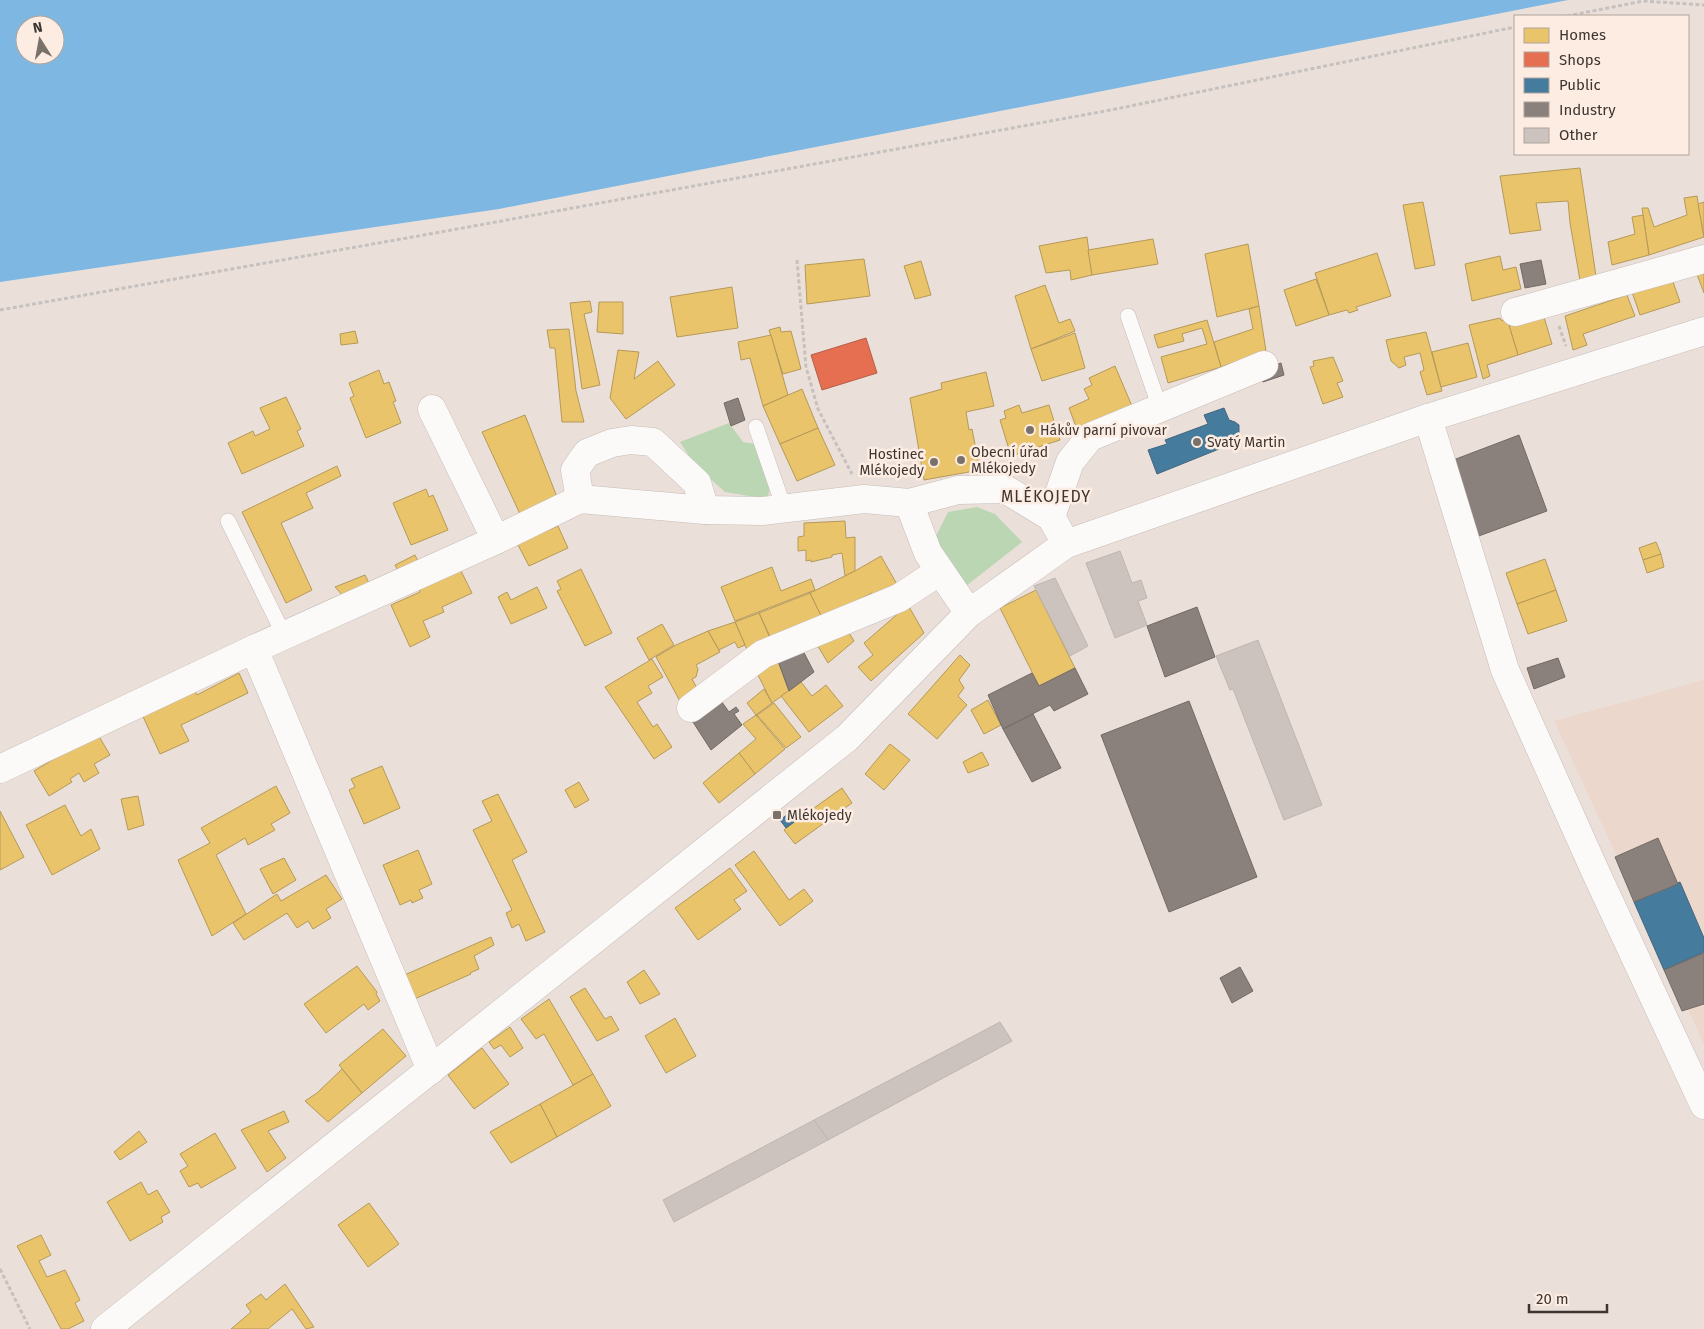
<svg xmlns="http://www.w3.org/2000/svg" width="1704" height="1329" font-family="'Fira Sans',sans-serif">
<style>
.built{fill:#ebd7cb}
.green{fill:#bbd6b3}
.water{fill:#7eb7e2;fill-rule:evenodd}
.homes{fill:#e9c46a;stroke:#b59959}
.shops{fill:#e76f51;stroke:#b45e47}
.public{fill:#457b9d;stroke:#43667c}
.industry{fill:#8a817c;stroke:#736a65}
.building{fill:#ccc3bf;stroke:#bfb6b1}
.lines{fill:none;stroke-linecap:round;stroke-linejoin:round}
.service-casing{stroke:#c5bcb6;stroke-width:16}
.minor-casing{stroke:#c5bcb6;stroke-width:29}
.tertiary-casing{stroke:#c5bcb6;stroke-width:29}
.path{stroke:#c6c1bf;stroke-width:3;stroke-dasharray:4 2.5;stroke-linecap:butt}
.service{stroke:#fcfaf9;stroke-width:15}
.minor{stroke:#fcfaf9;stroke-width:28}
.tertiary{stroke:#fcfaf9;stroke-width:28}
.poi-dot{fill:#7a716b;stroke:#fdece2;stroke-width:2}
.labels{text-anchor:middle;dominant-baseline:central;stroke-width:5;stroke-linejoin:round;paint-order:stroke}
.poi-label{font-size:14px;fill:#3d3530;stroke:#fdece2;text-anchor:start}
.quarter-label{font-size:16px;letter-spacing:1px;fill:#3d3530;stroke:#fdece2}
</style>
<rect width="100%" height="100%" fill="#ebe0d9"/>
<!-- built -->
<path class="built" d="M1704,680V1044L1554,721Z"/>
<!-- green -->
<g class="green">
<path d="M729,423L743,442L755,444L771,485L767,499L725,492L695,465L680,442Z"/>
<path d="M977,507L995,514L1022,542L966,586L942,552L936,536L948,512Z"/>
</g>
<!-- water -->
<path class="water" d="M0,0H1568L499,209L0,282ZM25,25H55V55H25Z"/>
<!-- homes -->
<g class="homes">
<path d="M1580,168L1597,283L1581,286L1570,223L1568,201L1536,203L1541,230L1510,234L1500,176Z"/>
<path d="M1697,196L1704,237L1649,255L1642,208H1648L1654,227L1687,215L1684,198Z"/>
<path d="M1423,202L1435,265L1415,269L1403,205Z"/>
<path d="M1704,202V237L1698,204Z"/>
<path d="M1643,215L1649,255L1612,265L1608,242L1635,234L1632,217Z"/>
<path d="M1087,237L1092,275L1071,280L1070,270L1046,273L1039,246Z"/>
<path d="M1153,239L1158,264L1092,275L1088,250Z"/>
<path d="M1248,244L1259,306L1217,317L1205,254Z"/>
<path d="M1377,253L1391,296L1356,307L1358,310L1349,313L1347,310L1329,315L1315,273Z"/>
<path d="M1500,256L1503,270L1516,267L1521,289L1472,301L1465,264Z"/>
<path d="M864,259L870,296L807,304L805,265Z"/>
<path d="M921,261L931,295L915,299L904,266Z"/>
<path d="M1704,269V293L1696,272Z"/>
<path d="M1316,279L1329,315L1296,326L1284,290Z"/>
<path d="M1672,279L1680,302L1640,315L1632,292Z"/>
<path d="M1045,285L1059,323L1070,319L1075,331L1031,349L1015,296Z"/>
<path d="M732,287L738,328L677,337L670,297Z"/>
<path d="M1627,295L1635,316L1583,334L1587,345L1573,350L1565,316Z"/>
<path d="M590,301L592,312L584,314L600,385L582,389L570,303Z"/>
<path d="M599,302H623V334L597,332Z"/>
<path d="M1259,306L1266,351L1221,367L1214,342L1253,329L1249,309Z"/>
<path d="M1544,317L1552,344L1518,355L1509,326Z"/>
<path d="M1500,318L1501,320L1508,322L1518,355L1487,365L1490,376L1483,379L1469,325Z"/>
<path d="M1207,320L1221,367L1168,383L1161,357L1207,344L1202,328L1182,334L1184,341L1158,348L1154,335Z"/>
<path d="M780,327L781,332L791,331L801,369L783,374L769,330Z"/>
<path d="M569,329L576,391L584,422H562L555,348H550L547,330Z"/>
<path d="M355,331L358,343L341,345L340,334Z"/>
<path d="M1426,332L1442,391L1427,395L1420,372L1424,370L1420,353L1404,357L1406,365L1399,368L1391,361L1386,340Z"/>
<path d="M1075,333L1085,368L1042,381L1031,349Z"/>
<path d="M771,335L788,395L763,406L750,358L741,360L738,342Z"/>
<path d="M1468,343L1477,377L1441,387L1432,352Z"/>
<path d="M618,350L639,352L634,379L658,361L675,385L626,419L610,398Z"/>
<path d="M1333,357L1343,381L1337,383L1343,397L1323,404L1310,367L1314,366L1313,361Z"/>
<path d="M1115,366L1132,406L1077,429L1069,408L1089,399L1084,389L1092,385L1089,378Z"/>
<path d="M379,370L384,384L389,382L396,401L393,402L401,423L366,438L350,398L354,396L349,383Z"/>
<path d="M986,372L994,406L966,412L969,430L972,429L980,470L924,480L910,398L942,389L941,383Z"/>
<path d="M802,389L818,428L780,444L763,406Z"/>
<path d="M286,397L301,429L297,431L304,446L242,474L228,443L253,431L255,436L270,429L260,408Z"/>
<path d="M1019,405L1022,413L1049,405L1060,440L1011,456L1000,420L1006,418L1004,411Z"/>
<path d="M525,415L557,497L520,514L482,432Z"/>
<path d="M818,428L835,465L797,481L780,444Z"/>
<path d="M337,466L341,476L306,493L313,508L281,523L312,590L286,603L242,512Z"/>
<path d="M426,489L429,497L433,495L448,530L411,545L393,503Z"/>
<path d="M845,521L846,538L855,537V571L845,576L842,553L832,555V557L811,562V560L806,561V550L798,551V537L804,536V523Z"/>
<path d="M558,526L568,548L529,566L517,543Z"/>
<path d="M1656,542L1661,554L1643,560L1639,548Z"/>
<path d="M1661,554L1664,567L1647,573L1643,560Z"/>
<path d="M415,555L420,565L400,575L395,565Z"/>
<path d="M881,556L899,588L876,600L872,593L822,618L810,593L855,571Z"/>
<path d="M1545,559L1556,590L1517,604L1506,573Z"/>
<path d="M459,567L472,593L442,607L444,612L423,621L430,637L410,647L391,605L420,592L418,584Z"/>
<path d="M772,567L781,591L811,579L815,590L735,621L721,587Z"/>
<path d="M581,569L612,633L585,646L557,591L561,589L557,581Z"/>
<path d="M365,575L372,589L347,600L335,587Z"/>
<path d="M537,587L547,608L511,624L498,597L507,592L511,600Z"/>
<path d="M1036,590L1075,668L1039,686L1000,608Z"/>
<path d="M1556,590L1567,621L1528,634L1517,604Z"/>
<path d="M810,593L822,618L772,641L759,613Z"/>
<path d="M908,605L924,633L871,681L858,667L873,655L864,643Z"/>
<path d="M759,613L773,645L748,652L735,622Z"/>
<path d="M735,622L745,645L738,648L735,642L719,650L708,631Z"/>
<path d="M662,624L674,645L649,660L637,638Z"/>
<path d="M846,628L854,641L828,663L816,643Z"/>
<path d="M708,631L720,652L696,665L698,669L696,677L692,679L698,690L681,703L656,657L676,645Z"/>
<path d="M960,655L970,665L959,680L964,688L958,696L967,705L937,739L908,714Z"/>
<path d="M652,659L663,677L648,686L652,693L637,702L653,727L657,724L672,747L654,759L605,687Z"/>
<path d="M778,661L789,691L772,703L757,673Z"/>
<path d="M239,673L248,693L181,725L189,741L160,754L141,712L193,687L197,695Z"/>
<path d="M801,682L812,696L826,685L843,706L809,732L781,696Z"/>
<path d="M764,689L772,703L756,715L747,703Z"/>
<path d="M988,700L1001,725L984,734L971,710Z"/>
<path d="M774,703L801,737L786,748L757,715Z"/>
<path d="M756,715L785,749L755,774L739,753L756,739L743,724Z"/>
<path d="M97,733L110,755L94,764L99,773L84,782L79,773L70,779L72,782L49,796L34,771Z"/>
<path d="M890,744L910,760L884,790L865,774Z"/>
<path d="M982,752L989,765L968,773L963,762Z"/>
<path d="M739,753L755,774L719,803L703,783Z"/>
<path d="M382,766L400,808L364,824L349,790L355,787L351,779Z"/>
<path d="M579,782L589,800L575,808L565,790Z"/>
<path d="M276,786L290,813L271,824L275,830L248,845L245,838L216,855L246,914L212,936L178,860L210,843L201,828Z"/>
<path d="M842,788L852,803L795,844L784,830L786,828Z"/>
<path d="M498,794L527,852L512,860L545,932L526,941L519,924L512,928L506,913L512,910L473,830L492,821L482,801Z"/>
<path d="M138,796L144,825L128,830L121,799Z"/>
<path d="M65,805L81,836L91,829L100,849L52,875L26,825Z"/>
<path d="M0,811L24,857L0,870Z"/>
<path d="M418,850L432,884L419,890L423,898L412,903L411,900L400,905L383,865Z"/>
<path d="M754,851L789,900L804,889L813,901L780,926L735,865Z"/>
<path d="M284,858L296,880L273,894L260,869Z"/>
<path d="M730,868L747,891L734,900L741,909L698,940L675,908Z"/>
<path d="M326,875L342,899L326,909L331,918L313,929L308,921L297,928L287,913L244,940L233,923L277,894L281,901Z"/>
<path d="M491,937L494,945L474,956L479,969L470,973L471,974L410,1001L400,977Z"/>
<path d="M357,966L377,992L376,994L380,1001L368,1010L364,1004L326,1033L304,1004Z"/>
<path d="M644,970L660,994L640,1004L627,982Z"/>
<path d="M585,988L605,1019L611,1016L619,1030L597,1041L570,997Z"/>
<path d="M549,999L593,1074L573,1085L544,1034L536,1039L521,1019Z"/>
<path d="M675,1018L696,1056L666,1073L645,1036Z"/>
<path d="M510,1027L523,1048L510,1057L501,1045L494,1049L489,1042Z"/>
<path d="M383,1029L406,1056L362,1093L339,1065Z"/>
<path d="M482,1048L509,1084L474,1109L448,1075Z"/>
<path d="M342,1069L362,1093L328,1122L305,1101L317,1093Z"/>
<path d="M593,1074L611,1106L557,1137L540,1104Z"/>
<path d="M540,1104L557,1137L511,1163L490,1132Z"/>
<path d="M284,1111L289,1122L268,1131L286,1158L267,1172L241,1130Z"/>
<path d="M139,1131L147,1142L120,1160L114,1152Z"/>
<path d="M215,1133L236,1168L201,1188L198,1183L189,1187L180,1171L188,1166L180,1154Z"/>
<path d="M141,1182L148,1195L157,1190L170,1212L161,1217L163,1222L130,1241L107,1202Z"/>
<path d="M369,1203L399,1244L368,1267L338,1225Z"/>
<path d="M41,1235L51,1255L39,1261L47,1277L65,1270L80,1300L75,1303L84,1321L68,1329H61L17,1246Z"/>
<path d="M285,1284L314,1327L306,1329L292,1309L268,1329H231L251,1312L246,1305L261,1294L266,1300Z"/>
</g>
<!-- shops -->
<path class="shops" d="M866,338L877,373L822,390L811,355Z"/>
<!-- public -->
<g class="public">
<path d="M1224,408L1229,420L1235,422L1239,425V433L1237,438L1217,446L1219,449L1157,474L1148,450L1167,444L1165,440L1208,424L1204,415Z"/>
<path d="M792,811L798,819L786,828L780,820Z"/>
<path d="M1680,882L1704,938V952L1664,970L1634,902Z"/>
</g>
<!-- industry -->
<g class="industry">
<path d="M1541,260L1546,284L1525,288L1520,264Z"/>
<path d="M1281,363L1284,375L1263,382L1260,370Z"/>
<path d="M738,398L745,420L731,426L724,403Z"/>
<path d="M1519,435L1547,511L1476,537L1448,462Z"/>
<path d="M1197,607L1215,657L1165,677L1147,626Z"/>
<path d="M802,649L814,672L789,691L778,661Z"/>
<path d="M1558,658L1565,677L1534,689L1527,668Z"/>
<path d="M1075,668L1088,694L1054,711L1050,705L1003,729L988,695L1032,673L1039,686Z"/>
<path d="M719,698L729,712L736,707L739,711L734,714L742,725L711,750L691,719Z"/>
<path d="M1189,701L1257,877L1169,912L1101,735Z"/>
<path d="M1033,714L1061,768L1032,782L1003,729Z"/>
<path d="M1658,838L1678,884L1634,902L1615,857Z"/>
<path d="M1704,953V1004L1682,1011L1664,970Z"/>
<path d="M1240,967L1253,991L1232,1003L1220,978Z"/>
</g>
<!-- building -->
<g class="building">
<path d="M1120,551L1132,583L1141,580L1147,598L1138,601L1147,625L1115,638L1086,563Z"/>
<path d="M1055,578L1088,646L1070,656L1034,586Z"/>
<path d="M1258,640L1322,805L1284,820L1233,689L1230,690L1216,656Z"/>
<path d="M1000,1022L1012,1041L828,1140L814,1120Z"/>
<path d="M814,1120L828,1140L674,1222L663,1200Z"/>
</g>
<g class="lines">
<defs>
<g id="service">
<path d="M1128,316L1160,408"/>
<path d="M756,427L784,508"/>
<path d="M228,521L284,635"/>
</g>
<g id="minor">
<path d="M1515,312L1704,259"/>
<path d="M432,409L496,540"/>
<path d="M1428,418L1505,670L1596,873L1704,1105"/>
<path d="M580,499L575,470L587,453L612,443L631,440L653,442L697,483L705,510"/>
<path d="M909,503L958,490L1005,489L1051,517L1059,531"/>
<path d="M1051,517L1070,462L1090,437L1264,365"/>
<path d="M254,649L431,1070"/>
<path d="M691,708L763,654L899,598L940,571"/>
<path d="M0,769L254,649L496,540L580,499L705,510L762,511L864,499L909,503L928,553L969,613"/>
</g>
<path id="tertiary" d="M105,1329L847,738L969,613L1066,544L1428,418L1704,331"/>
</defs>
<!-- service casing -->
<use href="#service" class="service-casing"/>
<!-- minor casing -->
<use href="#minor" class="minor-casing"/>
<!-- tertiary casing -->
<use href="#tertiary" class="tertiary-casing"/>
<!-- path -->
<g class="path">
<path d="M1567,16L1643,1L1704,5"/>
<path d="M797,260L806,367L818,409L852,474"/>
<path d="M0,310L452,230L1111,110L1515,27"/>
<path d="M1559,326L1566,346"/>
<path d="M0,1269L30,1329"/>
</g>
<!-- service -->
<use href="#service" class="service"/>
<!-- minor -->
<use href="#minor" class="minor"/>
<!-- tertiary -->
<use href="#tertiary" class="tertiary"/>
</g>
<!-- markers -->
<g class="poi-dot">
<circle cx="1030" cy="430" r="5"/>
<circle cx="1197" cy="442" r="5"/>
<circle cx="961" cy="460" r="5"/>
<circle cx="934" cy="462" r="5"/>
<rect x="772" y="810" width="10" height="10" rx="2.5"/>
</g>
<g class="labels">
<!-- poi labels -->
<g class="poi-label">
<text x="1040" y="430">Hákův parní pivovar</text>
<text x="1207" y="442">Svatý Martin</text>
<text x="971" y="452">Obecní úřad<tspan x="971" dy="16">Mlékojedy</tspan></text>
<text x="924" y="454" text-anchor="end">Hostinec<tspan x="924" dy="16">Mlékojedy</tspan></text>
<text x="787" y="815">Mlékojedy</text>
</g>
<!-- quarter labels -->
<g class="quarter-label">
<text x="1046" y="496">MLÉKOJEDY</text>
</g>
</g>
<!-- legend -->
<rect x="1514" y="15" width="175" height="140" fill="#fdece2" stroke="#b0a39b"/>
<rect x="1524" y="28" width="25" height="15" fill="#e9c46a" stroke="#b0a39b"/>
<text x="1559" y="40" font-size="15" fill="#3d3530">Homes</text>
<rect x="1524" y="52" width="25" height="15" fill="#e76f51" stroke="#b0a39b"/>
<text x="1559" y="65" font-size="15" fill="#3d3530">Shops</text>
<rect x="1524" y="78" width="25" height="15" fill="#457b9d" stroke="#b0a39b"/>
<text x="1559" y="90" font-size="15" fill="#3d3530">Public</text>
<rect x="1524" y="102" width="25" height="15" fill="#8a817c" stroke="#b0a39b"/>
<text x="1559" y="115" font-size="15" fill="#3d3530">Industry</text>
<rect x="1524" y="128" width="25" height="15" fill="#ccc3bf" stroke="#b0a39b"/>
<text x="1559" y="140" font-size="15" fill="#3d3530">Other</text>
<!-- north arrow -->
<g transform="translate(40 40) rotate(349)"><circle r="24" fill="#fdece2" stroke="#b0a39b"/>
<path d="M0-4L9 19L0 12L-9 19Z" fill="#7a716b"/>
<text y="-8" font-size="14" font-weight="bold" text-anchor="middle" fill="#3d3530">N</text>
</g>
<!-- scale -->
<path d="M1529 1304v8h78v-8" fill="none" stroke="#3d3530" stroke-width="2.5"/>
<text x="1536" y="1304" font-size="15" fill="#3d3530" stroke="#fdece2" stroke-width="4" paint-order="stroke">20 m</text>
</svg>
